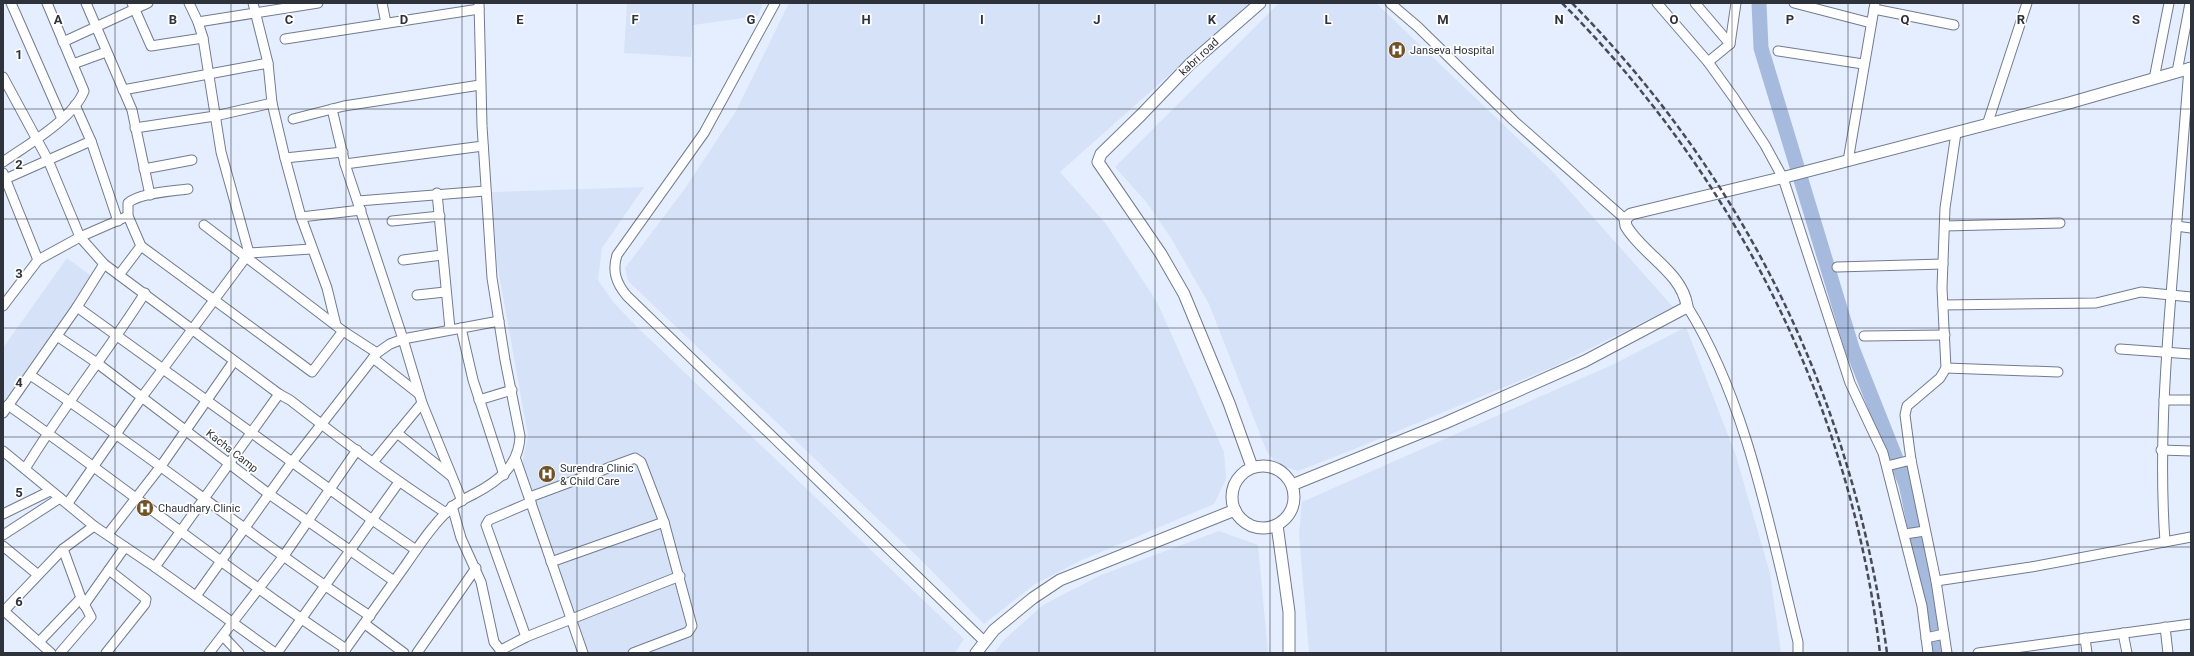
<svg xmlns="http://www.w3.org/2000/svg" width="2194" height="656" font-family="Roboto,sans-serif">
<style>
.built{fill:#d6e2f8}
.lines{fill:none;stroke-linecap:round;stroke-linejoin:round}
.river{stroke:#a6bade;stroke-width:15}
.minor-casing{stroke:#717c8f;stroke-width:11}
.tertiary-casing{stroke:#717c8f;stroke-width:13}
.minor{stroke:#fff;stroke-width:9}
.tertiary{stroke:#fff;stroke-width:11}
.rail{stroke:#464b55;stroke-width:2.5;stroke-dasharray:6 3;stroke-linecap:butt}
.grid{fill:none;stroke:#2e323b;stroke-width:1;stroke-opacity:0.55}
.labels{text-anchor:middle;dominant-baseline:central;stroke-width:3.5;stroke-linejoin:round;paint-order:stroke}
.poi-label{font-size:11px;fill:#2e323b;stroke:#fff;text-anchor:start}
.street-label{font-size:11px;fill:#2e323b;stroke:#fff}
.grid-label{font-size:13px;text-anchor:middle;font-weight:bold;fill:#2e323b;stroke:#fff;stroke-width:3.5;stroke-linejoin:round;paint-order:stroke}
</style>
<rect width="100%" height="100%" fill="#e4eeff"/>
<!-- built -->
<g class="built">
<path d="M627,3H763L758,16L693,25L691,57L624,53Z"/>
<path d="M789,3H1250L1060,172L1106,224L1157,302L1224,452L1226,479L1214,504L1082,560L1035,584L984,624L920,559L628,281L625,268L684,190L736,111Z"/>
<path d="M1279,3H1376L1552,171L1673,307L1555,366L1352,450L1298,471L1278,465L1267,452L1209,304L1171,238L1147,203L1115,167Z"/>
<path d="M644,187L602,248L598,280L614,303L636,326L964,639L955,653H586L522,464L528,436L497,263L492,192Z"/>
<path d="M67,258L94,278L3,407V348Z"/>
<path d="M1686,327L1735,453L1770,573L1781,653H1309L1299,534L1302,502L1614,364Z"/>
<path d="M1219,531L1258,545L1268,653H994L1004,640L1043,605L1101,575Z"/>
</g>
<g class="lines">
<!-- river -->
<path class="river" d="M1759,3L1761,48L1822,249L1852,348L1906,484L1930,599L1937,653"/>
<defs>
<g id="minor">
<path d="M11,3L62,119"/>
<path d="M86,3L132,110L150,195"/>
<path d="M132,3L151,46L203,38"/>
<path d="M253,3L268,63L272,103L285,158L301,217L327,288L336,325"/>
<path d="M382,3L386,23"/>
<path d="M775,3L704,133L617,255C612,271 616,283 627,296L985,642"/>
<path d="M1390,3L1418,27L1514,121L1625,219"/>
<path d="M1657,3L1708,62L1734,98L1765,145L1783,178L1850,383L1883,453L1922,606L1928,653"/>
<path d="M1695,3L1730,44"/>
<path d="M1794,3L1871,23"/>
<path d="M1874,9L1954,25"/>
<path d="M198,22L318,3"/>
<path d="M285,39L479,9"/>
<path d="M63,42L148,3"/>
<path d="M1778,51L1863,64"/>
<path d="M1708,62L1730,44L1736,3"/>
<path d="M73,64L106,52"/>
<path d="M2177,72L2190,3"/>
<path d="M3,77L48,160L80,237L104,264L279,394L290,400C340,439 392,478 446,513"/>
<path d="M2154,79L2169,3"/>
<path d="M123,90L268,63"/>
<path d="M75,105L91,141L118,221"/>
<path d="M332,109L345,164L403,339L422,403L462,501"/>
<path d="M293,119L344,106L480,85"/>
<path d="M1987,125L2027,3"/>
<path d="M135,128L215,116L272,103"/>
<path d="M285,158L343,152"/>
<path d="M1848,161L1875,3"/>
<path d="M3,162C27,145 73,119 84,91L47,3"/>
<path d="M345,164L483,146"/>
<path d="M144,169L192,160"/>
<path d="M3,173L38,260"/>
<path d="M3,180L91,141"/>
<path d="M188,189C173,191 139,193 128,203V216L141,246L312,372L343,331"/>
<path d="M437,193L450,329"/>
<path d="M358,201L485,191"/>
<path d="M301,217L361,210"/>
<path d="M392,221L440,216"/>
<path d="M204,225L343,331L377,353"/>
<path d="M1945,226L2060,223"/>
<path d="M2176,226L2191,228"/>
<path d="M249,253L311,249"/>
<path d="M403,260L442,255"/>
<path d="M1837,267L1943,264"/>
<path d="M119,275L141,246"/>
<path d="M417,295L445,292"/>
<path d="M1943,305L2096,303L2141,292L2191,297"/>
<path d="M3,306L38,260L80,237L128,216"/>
<path d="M1687,306C1748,403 1770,531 1798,642V653"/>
<path d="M77,307L371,519L416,550"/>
<path d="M461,328L473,380L504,475"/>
<path d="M57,336L97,363L269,494L394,581"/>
<path d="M1864,336L1945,335"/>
<path d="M2120,349L2191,354"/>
<path d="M373,358L419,394"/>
<path d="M1946,368L2058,372"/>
<path d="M30,375C146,451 254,540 370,616"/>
<path d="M479,400L512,390"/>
<path d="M2164,400H2191"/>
<path d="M8,405C122,485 230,572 346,649"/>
<path d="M3,413L77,307L104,264"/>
<path d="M397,433L451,476"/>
<path d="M2161,450L2191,451"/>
<path d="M3,451L94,526L155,567L275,653"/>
<path d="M516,460L583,653"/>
<path d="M374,461L422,403"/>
<path d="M1887,466L1911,460"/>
<path d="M25,469C62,408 107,353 145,293"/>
<path d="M530,497L635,458L641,462L664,522L692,626L688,632L633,653"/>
<path d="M68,503L142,397L249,253L221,152L203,38L198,22L189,3"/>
<path d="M452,506L461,538L481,582L494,642L501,651"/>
<path d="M3,514L50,491"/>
<path d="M108,534L161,466L234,361"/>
<path d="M1905,534L1925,531"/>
<path d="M3,535L60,498"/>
<path d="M2165,542C2159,455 2165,369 2172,282C2178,211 2183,140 2189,68"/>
<path d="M3,546L37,574"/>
<path d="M551,562L664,522"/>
<path d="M155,567L279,394"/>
<path d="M1936,581L2031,567L2191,537"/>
<path d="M196,596L292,462L377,353L390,344L403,339L499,321"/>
<path d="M84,605L125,547"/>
<path d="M3,610L51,653"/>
<path d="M3,612L63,549L94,526"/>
<path d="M365,624L404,653"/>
<path d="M2165,627L2168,653"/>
<path d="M2123,633L2127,653"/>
<path d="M223,636L239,653"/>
<path d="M526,637L486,525L489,520L531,502"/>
<path d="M1926,638L1944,634"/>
<path d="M2085,638L2087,653"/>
<path d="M39,642L81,598"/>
<path d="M60,653L91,617L81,598L63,549"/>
<path d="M106,653L145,604L146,599L109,570"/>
<path d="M209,653L283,557L357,450"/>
<path d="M277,653L399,482"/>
<path d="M343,653C364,624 384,595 405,566C419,546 433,524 451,508C457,502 466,498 474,494C499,481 519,465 520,436L505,360L492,278L482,126L479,3"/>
<path d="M417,653L476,568"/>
<path d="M500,653L503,649L526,637L680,576"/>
<path d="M1947,653L1936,581L1911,460L1905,415L1907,406L1940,378L1946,368L1942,288L1945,208L1956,133"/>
<path d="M1978,653L2191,624"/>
</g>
<g id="tertiary">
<circle cx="1263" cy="497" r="31"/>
<path d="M1252,467L1229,403L1184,294L1161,254L1098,162L1101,154L1141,115L1190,64L1260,3"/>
<path d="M1292,485L1445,423L1585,361L1685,308L1687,306C1682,272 1642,254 1626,226L1625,219L1631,214L1789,176L2069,103L2191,68"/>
<path d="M1277,525L1289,612V653"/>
<path d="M976,653L994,630L1033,598L1060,580L1235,510"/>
</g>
</defs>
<!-- minor casing -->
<use href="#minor" class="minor-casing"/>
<!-- tertiary casing -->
<use href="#tertiary" class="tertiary-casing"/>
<!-- minor -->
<use href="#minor" class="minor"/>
<!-- tertiary -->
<use href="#tertiary" class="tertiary"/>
<!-- rail -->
<g class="rail">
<path d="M1562,3C1737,179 1851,406 1880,653"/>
<path d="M1572,3C1749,182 1854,404 1887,653"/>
</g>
</g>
<!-- grid -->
<path class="grid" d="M115,3V653M231,3V653M346,3V653M462,3V653M577,3V653M693,3V653M808,3V653M924,3V653M1039,3V653M1155,3V653M1270,3V653M1386,3V653M1501,3V653M1617,3V653M1732,3V653M1848,3V653M1963,3V653M2079,3V653M3,109H2191M3,219H2191M3,328H2191M3,437H2191M3,547H2191"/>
<!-- icons -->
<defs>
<symbol id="hospital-disc" viewBox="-11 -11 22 22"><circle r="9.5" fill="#725328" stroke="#fff"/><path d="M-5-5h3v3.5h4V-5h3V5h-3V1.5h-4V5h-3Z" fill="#fff"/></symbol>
</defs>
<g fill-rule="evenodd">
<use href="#hospital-disc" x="1387" y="40" width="20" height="20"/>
<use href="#hospital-disc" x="537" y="464" width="20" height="20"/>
<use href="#hospital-disc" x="135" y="498" width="20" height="20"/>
</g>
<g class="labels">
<!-- poi labels -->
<g class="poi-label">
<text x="1410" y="50">Janseva Hospital</text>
<text x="560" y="468">Surendra Clinic<tspan x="560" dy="13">&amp; Child Care</tspan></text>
<text x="158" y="508">Chaudhary Clinic</text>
</g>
<!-- street labels -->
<g class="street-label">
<text transform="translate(1199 57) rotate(-43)">kabri road</text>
<text transform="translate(232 451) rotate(38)">Kacha Camp</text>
</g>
</g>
<g class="grid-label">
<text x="58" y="24">A</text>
<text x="173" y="24">B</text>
<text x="289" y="24">C</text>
<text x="404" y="24">D</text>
<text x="520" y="24">E</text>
<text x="635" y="24">F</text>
<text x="751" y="24">G</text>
<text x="866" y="24">H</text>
<text x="982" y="24">I</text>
<text x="1097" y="24">J</text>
<text x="1212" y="24">K</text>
<text x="1328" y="24">L</text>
<text x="1443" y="24">M</text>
<text x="1559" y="24">N</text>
<text x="1674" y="24">O</text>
<text x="1790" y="24">P</text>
<text x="1905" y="24">Q</text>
<text x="2021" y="24">R</text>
<text x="2136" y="24">S</text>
<text x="19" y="59">1</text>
<text x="19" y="169">2</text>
<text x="19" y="278">3</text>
<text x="19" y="387">4</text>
<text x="19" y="497">5</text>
<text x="19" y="606">6</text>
</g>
<!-- border -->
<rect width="2194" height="656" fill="none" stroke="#2e323b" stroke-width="8"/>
</svg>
